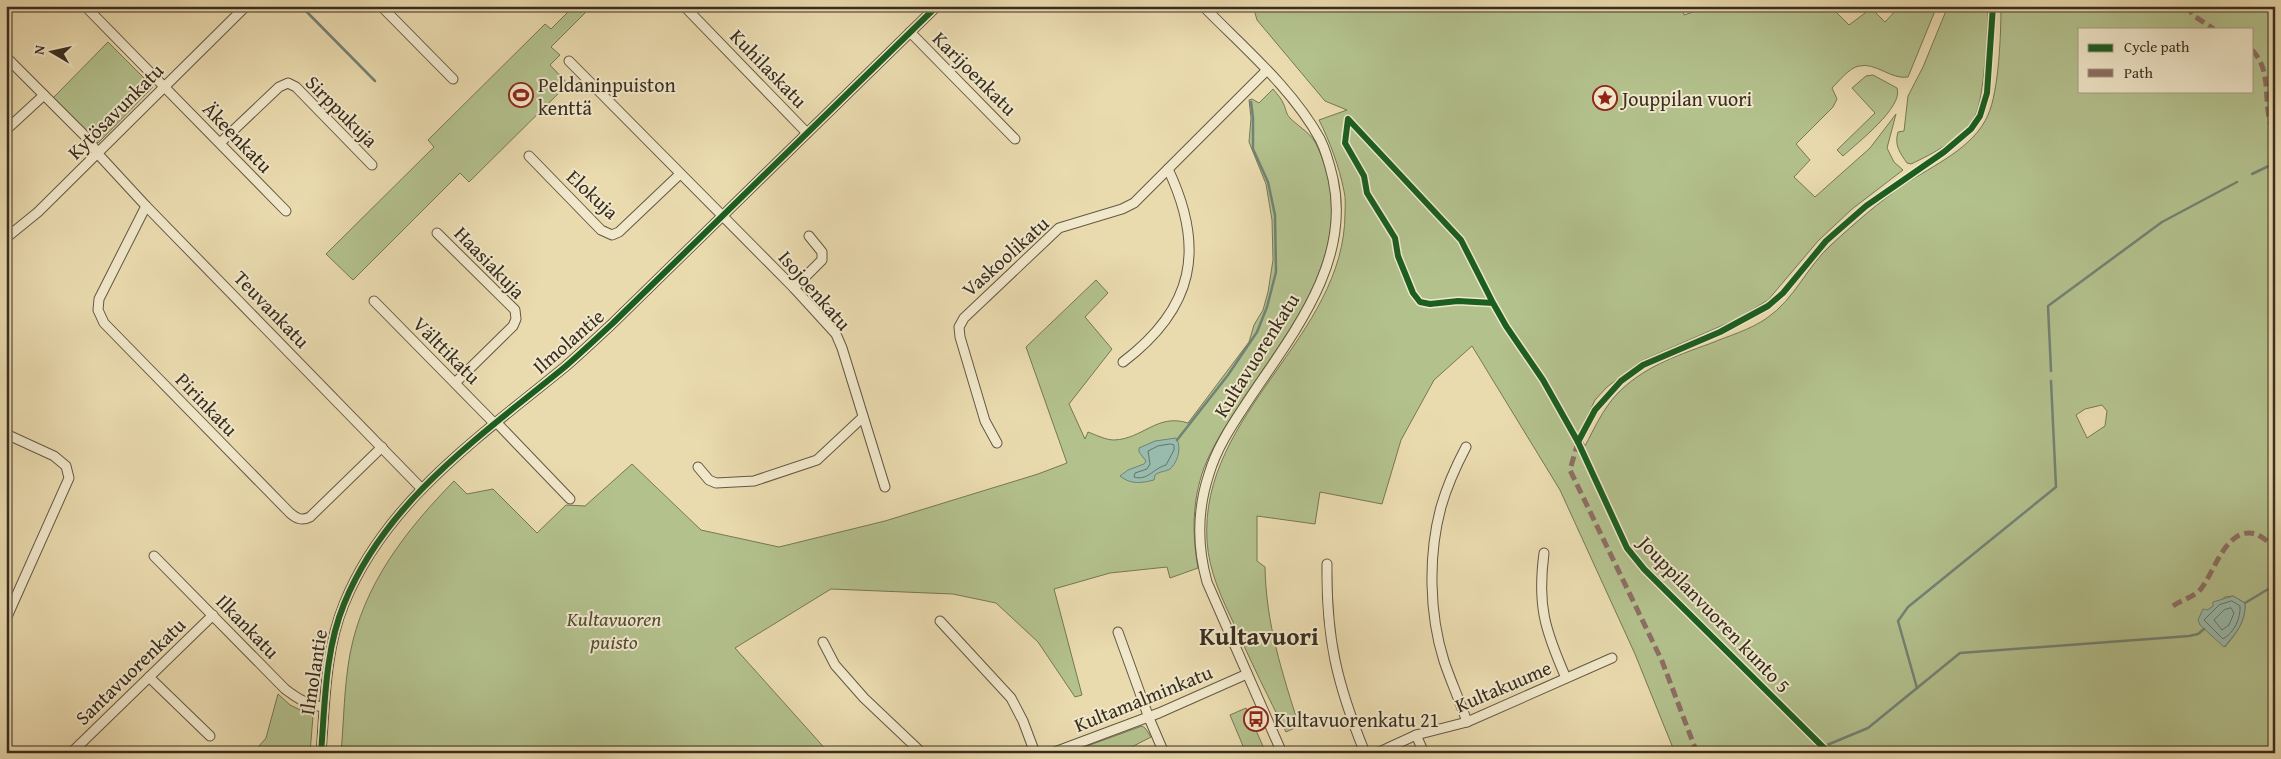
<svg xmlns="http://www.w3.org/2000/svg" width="2281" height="759" font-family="'Gentium Book Plus',serif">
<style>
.green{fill:#b3c18d;stroke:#767756;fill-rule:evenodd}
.water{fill:#98bbad;stroke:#728275}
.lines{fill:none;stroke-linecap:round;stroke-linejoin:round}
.shore{stroke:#687466;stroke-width:1}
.stream{stroke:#728275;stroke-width:2.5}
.minor-casing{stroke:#645844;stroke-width:11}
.minor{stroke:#f1e8cb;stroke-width:9}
.quiet{stroke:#8d6e63;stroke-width:5;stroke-dasharray:10 5;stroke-linecap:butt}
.cycleway-casing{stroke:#f1e8cb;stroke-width:9}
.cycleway{stroke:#1b5e20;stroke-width:6}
.labels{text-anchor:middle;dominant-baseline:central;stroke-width:4;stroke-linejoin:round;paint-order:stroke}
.street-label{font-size:20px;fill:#382d20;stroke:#f1e8cb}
.poi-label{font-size:20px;fill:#382d20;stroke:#f1e8cb;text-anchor:start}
.park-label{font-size:20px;font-style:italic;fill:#514b36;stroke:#f1e8cb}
.district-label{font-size:25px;font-weight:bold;fill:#382d20;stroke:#f1e8cb}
</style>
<rect width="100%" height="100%" fill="#eadbaf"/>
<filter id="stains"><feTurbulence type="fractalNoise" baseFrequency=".004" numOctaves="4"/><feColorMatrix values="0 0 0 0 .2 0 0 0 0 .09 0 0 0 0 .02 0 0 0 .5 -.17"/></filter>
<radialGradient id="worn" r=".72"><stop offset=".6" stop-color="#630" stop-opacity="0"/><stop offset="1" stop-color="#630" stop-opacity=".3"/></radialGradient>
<!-- green -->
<g class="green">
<path d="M574,6H592L551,47L560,55L550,65L568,84L469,182L460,173L353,280L326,254L434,147L428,140L545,24L551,29Z"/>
<path d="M1253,6H1682L1684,15L1711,6H1830L1849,25L1869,10L1875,12L1885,22L1900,6H1937L1908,77C1891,80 1876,62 1859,66C1849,68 1839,81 1832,88L1837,99L1833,107L1796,144L1810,160L1794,177L1815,197L1870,148L1896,114L1887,148L1894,162L1903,170L1852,209L1818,241L1768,300L1737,319L1641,361L1607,387L1595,400L1579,434L1585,446C1594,429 1603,409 1617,394C1642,368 1675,356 1709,344C1728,336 1750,330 1767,318C1795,299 1807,266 1832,244C1855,223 1879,202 1905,184C1932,166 1974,148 1988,115C1999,91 2001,33 2001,6H2275V753H1675L1635,654L1560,490L1472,346L1434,380L1401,440L1382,504L1320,492L1315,524L1257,516V561L1265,567C1266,624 1282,672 1299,726L1286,732C1268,697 1251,662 1235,626C1222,599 1209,572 1207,541C1199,413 1345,337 1345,213C1345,206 1346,198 1344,191C1339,166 1330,142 1319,120L1347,110L1325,101L1257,20ZM2080,29H2252V91H2080ZM2102,405L2107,411L2105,426L2087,438L2076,415L2085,409ZM2233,596L2245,603C2246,622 2236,633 2225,647L2208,610L2225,597Z"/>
<path d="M1948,6H1988C1988,28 1984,99 1975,116C1962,139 1934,153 1911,164L1907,163C1900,153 1894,145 1898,132L1904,131L1908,96L1923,67Z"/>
<path d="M108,42L153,87L98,143L53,98Z"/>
<path d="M1873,75L1897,88C1904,107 1857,143 1843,156L1837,150L1875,113L1852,88L1866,76Z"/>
<path d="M1273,89C1277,94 1282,99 1284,105C1286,109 1286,114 1290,118C1301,129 1312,133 1318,148C1363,247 1288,329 1237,408C1225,427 1212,447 1204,468C1192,501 1192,534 1198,568L1170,578L1167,567L1110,573L1054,589L1082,695L1075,697L1038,642L996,603L953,594L831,589L735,648L829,753H341C344,720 344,686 350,654C363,585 406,530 454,481L467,494L493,489L537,533L566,505L585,506L632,464L701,530L779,547L885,521L1038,474L1067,463L1026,347L1096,280L1108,293L1085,317L1112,349L1069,404L1085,439L1088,432C1096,435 1106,440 1114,440C1143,439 1157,413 1188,423L1249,342L1254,325L1263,310L1268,292L1273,260L1272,220L1266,184L1249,142L1251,118L1249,100L1252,99L1259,103Z"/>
<path d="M278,694L290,705L313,716L310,753H253L266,738Z"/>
<path d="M1246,708L1266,753H1246L1230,715Z"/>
<path d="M1142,726L1145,728L1151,737L1120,753H1068Z"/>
</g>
<!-- water -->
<g class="water">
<path d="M1176,438C1182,447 1178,462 1170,469C1165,472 1160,471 1155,475L1154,480C1142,483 1131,485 1120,476L1128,470L1144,464L1146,461L1139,452V448L1155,441Z"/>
<path d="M2233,596L2245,603C2246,622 2236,633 2224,647L2200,625L2198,620L2203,609L2208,610L2213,606V602Z"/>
</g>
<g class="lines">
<!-- shore -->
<g class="shore">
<path d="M1171,444L1174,445V450L1166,465C1152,469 1148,481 1134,477L1135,473L1147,469L1150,464L1148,451L1158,446Z"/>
<path d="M2232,601L2240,606C2241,618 2234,633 2223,639L2204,620L2219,605Z"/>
<path d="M2231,608L2234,613L2229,625L2222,630L2214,620L2224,610Z"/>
</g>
<!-- stream -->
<g class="stream">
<path d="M301,6L375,81"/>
<path d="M2252,174L2275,163"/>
<path d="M2051,371L2048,306L2162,222L2237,182"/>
<path d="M1177,440L1228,375L1257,332L1267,307L1276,272L1275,215L1268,182L1253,149V118L1251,102"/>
<path d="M2245,603L2275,585"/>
<path d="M1917,688L1898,621L1908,607L2056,487L2051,381"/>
<path d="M1827,745L1868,728L1960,653L2189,636L2198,634L2204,629"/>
<path d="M1809,753L1819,749"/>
</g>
<defs>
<g id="minor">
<path d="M85,6L286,211"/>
<path d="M381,6L453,79"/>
<path d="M684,6L807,133"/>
<path d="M1203,6C1243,47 1292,88 1320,139C1326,151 1330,166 1333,179C1352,266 1288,339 1244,407C1230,428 1216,450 1209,474C1197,510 1197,546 1207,582L1282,753"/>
<path d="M910,32L1015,139"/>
<path d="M6,57L89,140L98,154L146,206L422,489"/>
<path d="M569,61L794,288L836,334L842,348L885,487"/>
<path d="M6,130L44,95"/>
<path d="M220,143L279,87L288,83L296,87L372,165"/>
<path d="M529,156L601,230L612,235L619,232L680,174"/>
<path d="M146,206L99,299L98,310L104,323L290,513C297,519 302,521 310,517L382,447"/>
<path d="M437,233L515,310L516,319L513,326L456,382"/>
<path d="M6,238L38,212L246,6"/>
<path d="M794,288L822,260V252L809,236"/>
<path d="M374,301L495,424"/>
<path d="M1123,362C1194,308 1206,249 1168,169"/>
<path d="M496,422L570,499"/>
<path d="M6,434L54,456L66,466L69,478L6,619"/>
<path d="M997,443L985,421L960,337L959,327L964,318L1059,228L1122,209L1134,203L1266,71"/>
<path d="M1466,447C1456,466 1447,486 1441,507C1428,555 1429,614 1444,661C1451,682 1460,701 1467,722"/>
<path d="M698,467L709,480L716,483L754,481L817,460L863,417"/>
<path d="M1544,553C1537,606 1545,630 1566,678"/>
<path d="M154,556L285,689C298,699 308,705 324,707"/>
<path d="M1327,564C1326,639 1337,684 1365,753"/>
<path d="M940,621L1011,698L1023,721L1035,753"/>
<path d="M1118,632L1149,718L1164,753"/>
<path d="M823,642L835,665L864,698L922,753"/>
<path d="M149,677L210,736"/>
<path d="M1416,735L1424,753"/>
<path d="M71,753L213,615"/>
<path d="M321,753C325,704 325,650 344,604C386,500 482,435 566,366C582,352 598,337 613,323L937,6"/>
<path d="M1052,753L1159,713L1247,674"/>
<path d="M1377,753L1416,735L1467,722L1612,658"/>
</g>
</defs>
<!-- minor casing -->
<use href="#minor" class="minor-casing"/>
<!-- minor -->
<use href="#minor" class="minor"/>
<!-- quiet -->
<g class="quiet">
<path d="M2186,6L2194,16L2214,29"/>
<path d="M2252,50C2275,73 2260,109 2275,133"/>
<path d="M1578,442L1570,470L1662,661L1697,753"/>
<path d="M2173,606C2181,600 2194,597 2200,590C2214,574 2226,525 2256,534C2262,536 2269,543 2275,547"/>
</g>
<defs>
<g id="cycleway">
<path d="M1493,303L1461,240L1348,119L1345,143L1364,176L1367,193L1395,238L1398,256L1413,293L1420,302L1430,304L1458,301L1493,303L1506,326L1543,380L1578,442L1627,548L1644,569L1829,753"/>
<path d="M1578,442L1595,410L1621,381L1643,365L1720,332L1768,306L1783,293L1826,241L1866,206L1944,152L1971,129L1980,116L1987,93L1993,6"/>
<path d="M321,753C325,704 325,650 344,604C386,500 482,435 566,366C582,352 598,337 613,323L937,6"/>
</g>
</defs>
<!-- cycleway casing -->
<use href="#cycleway" class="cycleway-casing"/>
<!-- cycleway -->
<use href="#cycleway" class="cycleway"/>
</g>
<!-- icons -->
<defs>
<symbol id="stadium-ring" viewBox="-11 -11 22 22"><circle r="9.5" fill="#f1e8cb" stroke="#8f2418" stroke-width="1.5"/><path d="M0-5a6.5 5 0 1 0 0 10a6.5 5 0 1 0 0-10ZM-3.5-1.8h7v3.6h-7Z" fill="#8f2418"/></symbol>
<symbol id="sight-ring" viewBox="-11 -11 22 22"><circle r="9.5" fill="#f1e8cb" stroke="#8f2418" stroke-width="1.5"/><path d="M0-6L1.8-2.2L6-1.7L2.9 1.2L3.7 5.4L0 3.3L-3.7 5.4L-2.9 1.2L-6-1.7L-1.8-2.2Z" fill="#8f2418"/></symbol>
<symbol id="bus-ring" viewBox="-11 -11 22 22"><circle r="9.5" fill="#f1e8cb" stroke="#8f2418" stroke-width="1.5"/><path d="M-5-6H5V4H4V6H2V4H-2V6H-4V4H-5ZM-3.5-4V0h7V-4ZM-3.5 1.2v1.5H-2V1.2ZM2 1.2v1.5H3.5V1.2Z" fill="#8f2418"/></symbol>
</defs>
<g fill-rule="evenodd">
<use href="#stadium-ring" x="507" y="81" width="28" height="28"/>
<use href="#sight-ring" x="1591" y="84" width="28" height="28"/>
<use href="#bus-ring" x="1242" y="705" width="28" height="28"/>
</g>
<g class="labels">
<!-- street labels -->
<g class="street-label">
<text transform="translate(769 68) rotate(46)">Kuhilaskatu</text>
<text transform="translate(975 73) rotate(45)">Karijoenkatu</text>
<text transform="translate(115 111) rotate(-45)">Kytösavunkatu</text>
<text transform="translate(342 111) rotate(45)">Sirppukuja</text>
<text transform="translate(238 137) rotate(46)">Äkeenkatu</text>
<text transform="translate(593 194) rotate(43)">Elokuja</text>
<text transform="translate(1005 256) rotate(-42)">Vaskoolikatu</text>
<text transform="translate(490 262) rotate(46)">Haasiakuja</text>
<text transform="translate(815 290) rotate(49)">Isojoenkatu</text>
<text transform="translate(272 309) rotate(46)">Teuvankatu</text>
<text transform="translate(568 341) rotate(-41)">Ilmolantie</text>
<text transform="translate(447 350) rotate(45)">Välttikatu</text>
<text transform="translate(1256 355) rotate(-58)">Kultavuorenkatu</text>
<text transform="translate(207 404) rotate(46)">Pirinkatu</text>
<text transform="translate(1715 614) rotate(46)">Jouppilanvuoren kunto 5</text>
<text transform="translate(248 626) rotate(46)">Ilkankatu</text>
<text transform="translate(130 671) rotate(-44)">Santavuorenkatu</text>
<text transform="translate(313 672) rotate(-81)">Ilmolantie</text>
<text transform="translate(1503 686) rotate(-23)">Kultakuume</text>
<text transform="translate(1143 698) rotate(-22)">Kultamalminkatu</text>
</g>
<!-- poi labels -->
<g class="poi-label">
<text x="538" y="84">Peldaninpuiston<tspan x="538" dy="23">kenttä</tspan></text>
<text x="1622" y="98">Jouppilan vuori</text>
<text x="1274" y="719">Kultavuorenkatu 21</text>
</g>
<!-- park labels -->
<g class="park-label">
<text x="614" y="618">Kultavuoren<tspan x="614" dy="23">puisto</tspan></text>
</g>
<!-- district labels -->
<g class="district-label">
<text x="1259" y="636">Kultavuori</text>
</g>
</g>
<!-- margin -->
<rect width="2281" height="759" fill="none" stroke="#eadbaf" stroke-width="25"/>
<rect x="8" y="8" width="2266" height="744" fill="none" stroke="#382d20" stroke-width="2.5"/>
<rect x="12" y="12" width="2256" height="734" fill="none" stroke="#382d20"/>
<!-- legend -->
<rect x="2078" y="28" width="175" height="65" fill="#f1e8cb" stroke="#a79d87"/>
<rect x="2088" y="44" width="25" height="8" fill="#1b5e20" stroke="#a79d87"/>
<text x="2124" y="52" font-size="15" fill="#382d20">Cycle path</text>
<rect x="2088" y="69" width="25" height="8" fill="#8d6e63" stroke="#a79d87"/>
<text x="2124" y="78" font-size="15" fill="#382d20">Path</text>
<!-- north arrow -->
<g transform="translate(52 52) rotate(279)" stroke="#f1e8cb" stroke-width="4" paint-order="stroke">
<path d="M0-4L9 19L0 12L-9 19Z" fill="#382d20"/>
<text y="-8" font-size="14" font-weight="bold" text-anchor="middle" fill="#382d20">N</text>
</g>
<rect width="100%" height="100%" filter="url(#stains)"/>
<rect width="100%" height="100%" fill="url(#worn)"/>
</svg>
